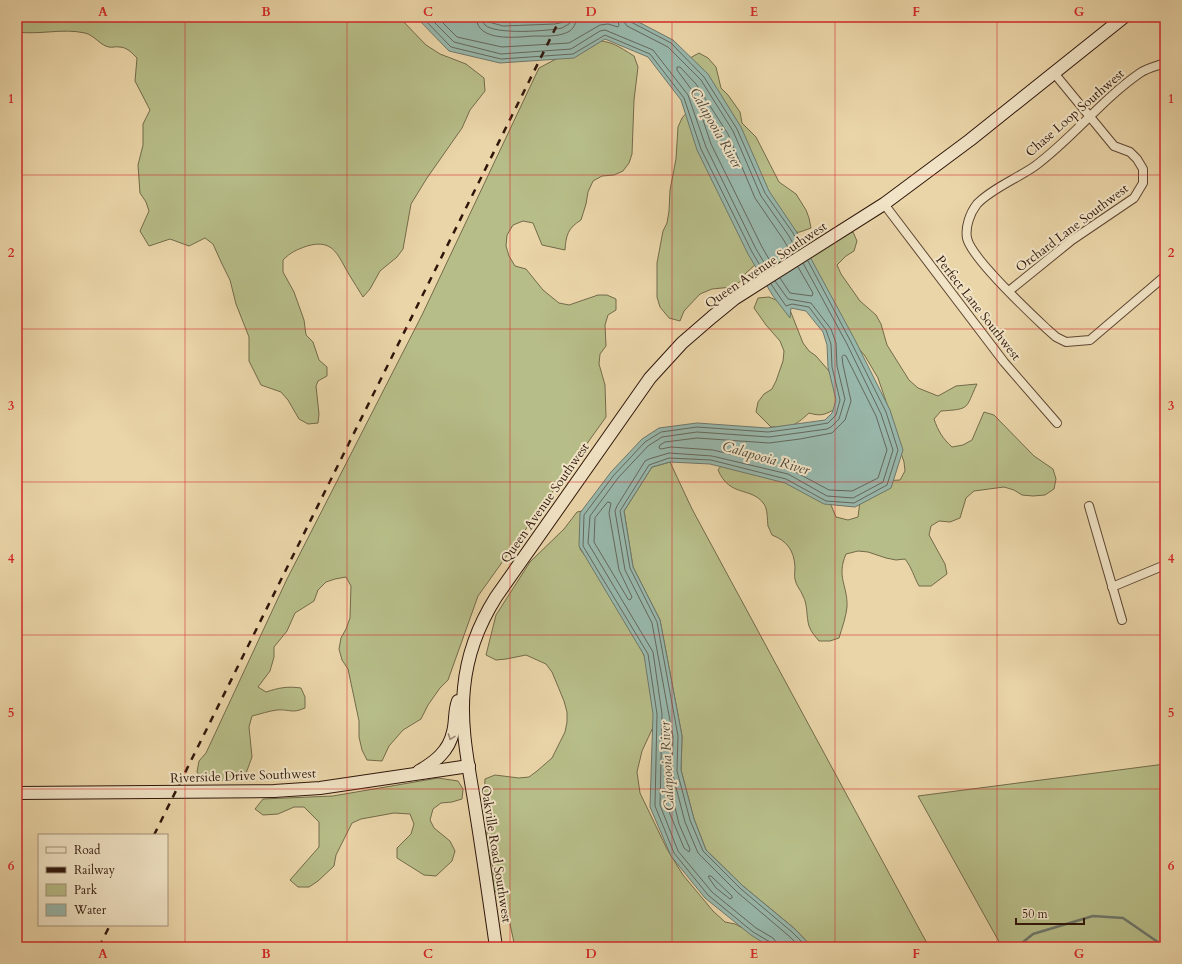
<svg xmlns="http://www.w3.org/2000/svg" width="1182" height="964" font-family="Cardo,serif">
<style>
.green{fill:#b7bd88;stroke:#736a4a}
.water{fill:#98b8ac;stroke:#6e776c}
.lines{fill:none;stroke-linecap:round;stroke-linejoin:round}
.shore{stroke:#64675c;stroke-width:1}
.stream{stroke:#6e776c;stroke-width:2.5}
.street-casing{stroke:#5e4632;stroke-width:10}
.secondary-casing{stroke:#2f160b;stroke-width:14}
.street{stroke:#f1e4c6;stroke-width:8}
.secondary{stroke:#f1e4c6;stroke-width:12}
.rail{stroke:#2f160b;stroke-width:2.5;stroke-dasharray:7 7;stroke-linecap:butt}
.oneway{stroke:#9a8772}
.grid{fill:none;stroke:#d62828;stroke-width:1;stroke-opacity:0.55}
.labels{text-anchor:middle;dominant-baseline:central;stroke-width:4;stroke-linejoin:round;paint-order:stroke}
.street-label{font-size:13px;fill:#2f160b;stroke:#f1e4c6}
.water-label{font-size:14px;font-style:italic;fill:#4e473b;stroke:#f1e4c6}
.neatline{fill:none;stroke:#d62828;stroke-width:1.5}
.grid-label{font-size:13px;text-anchor:middle;font-weight:bold;fill:#d62828}
</style>
<rect width="100%" height="100%" fill="#ead5a8"/>
<filter id="stains"><feTurbulence type="fractalNoise" baseFrequency=".005" numOctaves="4"/><feColorMatrix values="0 0 0 0 .2 0 0 0 0 .09 0 0 0 0 .02 0 0 0 .5 -.17"/></filter>
<radialGradient id="worn" r=".72"><stop offset=".6" stop-color="#630" stop-opacity="0"/><stop offset="1" stop-color="#630" stop-opacity=".3"/></radialGradient>
<!-- green -->
<g class="green">
<path d="M17,17H399L426,45L440,54L466,64L484,78L485,91L470,110L462,128L427,178L411,204L403,249L397,257L380,271L370,289L363,297C359,290 354,283 350,276C338,257 335,238 307,246C296,250 291,252 283,260V272L294,292L304,320L306,335L313,342L319,360L327,367V376L318,381L316,386L319,414L318,423L308,424L299,419L288,400L281,392L261,385L249,361V337L236,304L230,280L222,264L213,244L205,238L189,246L170,239L149,246L140,231L149,211L146,202L140,193L138,165L143,145V124L150,110L135,81L137,58C132,53 127,47 119,47C116,46 112,48 109,47C101,46 94,35 85,33C63,28 40,35 17,32Z"/>
<path d="M487,17H527L526,26H516Z"/>
<path d="M592,40C612,41 618,46 634,56L638,67L634,100L632,154L629,163L623,171L614,175L602,176L593,181L588,192L586,204L581,220C568,228 566,235 565,250L542,245L533,223L523,221L513,225L507,235L506,246L509,256L515,266L526,269L543,290L559,303L569,305L598,295H607L616,299V310L608,315L605,325L606,346L600,354L599,364L605,385L606,417L478,596L448,680L440,688L428,705L421,719L403,730L389,746L382,761L367,760L362,750L359,737V721L348,669L342,660L339,649L341,638L346,629L350,618L351,586L346,577L335,579L326,582L318,590L314,601L295,613L287,631L274,647V657L270,671L258,687L266,692C278,688 287,686 301,688L305,697V708C291,714 291,709 277,710C269,711 260,714 252,716L249,727L252,757L245,776C231,780 217,782 203,780L197,772L199,761L206,753L287,579L422,315L539,68Z"/>
<path d="M699,53L708,58L716,67L721,88L728,95L740,112L742,123L756,137L779,182L796,194L806,210L809,218L811,228L800,232L790,233L746,273L741,281L732,287L712,289L700,294L684,311L680,321L669,318L660,307L657,297V263L663,231L667,223L669,211L670,190L676,159L678,127L682,118L689,110L690,58Z"/>
<path d="M853,232L857,241L854,251L846,256L837,265L841,274L860,301L876,315L881,324L887,345L909,380L918,388L938,396L956,386L977,384C965,409 971,409 941,411L934,419C938,431 943,439 952,447L963,445L972,440L984,412L994,415L1034,456L1053,469L1056,479L1054,489L1045,495L1033,496L1022,495L1014,490L1004,487L974,491L966,498L960,518L950,522L939,521L931,526L929,535L945,564L947,574L931,586H919C914,577 912,568 905,559L896,560L886,558L868,552L858,551L846,554C836,577 848,586 847,607C846,617 842,628 839,638L830,641H819C815,636 811,632 809,626C806,616 808,605 803,596C801,590 796,586 795,579C794,576 795,571 795,567C794,550 787,541 772,535C771,532 769,529 768,526C767,519 768,510 764,504C751,486 730,498 718,470L724,462L831,494V505L836,517L848,520L858,517L860,501L880,481L900,480L905,471L904,462L898,444L890,413L878,378L865,356L851,339L809,258L843,235Z"/>
<path d="M769,297L788,305L803,343L809,351L816,356L829,371L838,388L837,408C826,414 822,417 809,413C794,427 791,427 771,427L756,412L758,402L764,394L772,389L776,381L783,361L784,351L780,341L766,325L754,308L758,298Z"/>
<path d="M670,462L692,509L929,947H812L795,929L743,886L706,850L694,819L681,770L682,736L660,620L633,567L624,511L652,467Z"/>
<path d="M587,510L585,519L580,528V549L586,557L601,570L646,659L655,723L642,751L637,772L640,793L667,849L683,875L713,911L725,922L735,924L754,934L772,947H515L508,915L499,896L493,888V867L486,851L488,810L484,800L485,779L495,775L519,778L529,777L537,771L552,758L565,732L567,722V712L564,701L552,672L546,664L526,655L506,659L496,660L486,655L496,615L530,562L564,529L577,512Z"/>
<path d="M1165,764V947H1002L918,796Z"/>
<path d="M438,778L458,781L463,789L462,799L452,802L441,803L433,809L430,820L434,828L450,841L455,851L452,861L436,876L424,875L397,858V848L411,834L414,824L410,814L394,813L361,819L352,823L336,855L334,866L318,881L309,887H298L290,880L319,847V822L304,807H294L278,814L263,815L255,809L263,799L333,796Z"/>
</g>
<!-- water -->
<path class="water" d="M416,17H486L503,22L554,20L571,17H629L673,40L708,74L741,127L769,191L796,231L855,340L890,410L903,450L891,488L855,507L824,504L785,483L710,464L670,462L652,467L624,511L633,567L660,620L682,736L681,770L694,819L706,850L743,886L795,929L812,947H770L751,935L705,898L671,856L650,807L653,714L644,655L579,546L580,513L611,472L642,439L659,428L697,423L767,428L825,420L832,413L836,400L828,367L827,345L823,332L806,311L791,308L790,318L773,296L748,254L697,150L681,100L648,57L605,39L574,58L500,63L449,51Z"/>
<g class="lines">
<!-- shore -->
<g class="shore">
<path d="M422,17L451,47L501,59L573,54L605,35L650,54L684,98L701,149L752,252L764,272"/>
<path d="M429,17L454,42L501,54L571,49L600,31L605,30L653,50L688,95L706,147L756,249L768,269"/>
<path d="M437,17L457,37L502,47L569,43L600,25L608,24L618,27L619,25L617,17"/>
<path d="M476,17C477,43 517,37 534,36C544,36 558,37 568,32C574,29 576,23 577,17"/>
<path d="M482,17C482,20 483,23 485,25C496,35 548,31 562,28L569,24L571,17"/>
<path d="M487,17L489,22L503,26L555,24L564,22L565,17"/>
<path d="M623,17L624,22L627,26L668,47L701,80L733,131L761,196L789,236L797,251"/>
<path d="M628,17L631,22L671,43L704,77L737,129L765,193L793,233L801,248"/>
<path d="M773,266L762,247L711,144L694,93L677,70V67H680L696,84L728,134L755,198L783,239L792,254"/>
<path d="M780,278L790,293L812,296L813,293L798,267"/>
<path d="M775,281L788,299L811,303L831,329L836,343L837,366L845,399L839,419L831,427L827,429L769,437L697,432L662,437L648,446L618,478L590,516L588,543L653,652L662,714L660,805L678,851L712,892L756,928L773,938L776,942L777,947"/>
<path d="M771,284L786,306L792,304L809,307L826,330L831,344L832,367L840,400L836,415L828,423L798,428L768,432L697,427L661,432L645,442L614,475L584,515L583,546L648,654L657,714L655,806L674,853L708,895L753,932L770,942L771,947"/>
<path d="M844,355L846,356L876,416L887,450L878,478L852,491L829,490L788,468L713,450L671,447L661,449L659,448L660,445L665,442L697,438L769,443L800,439L832,433L845,420L851,401L843,365L842,357Z"/>
<path d="M608,502L611,503L609,513L619,570L632,597L630,600L628,599L594,542L595,518Z"/>
<path d="M667,785L670,786L679,824L690,849L689,852L684,848L666,804Z"/>
<path d="M709,876H711L732,896V898L730,899L716,888L709,878Z"/>
<path d="M800,947L789,936L737,892L698,853L685,822L672,772L673,737L652,623L625,570L615,511L617,506L645,461L649,459L669,453L712,456L788,474L827,496L853,498L883,482L893,450L881,414L847,344L803,263"/>
<path d="M807,947L792,932L741,889L703,851L690,820L677,771L678,736L657,622L630,568L620,511L649,465L669,458L711,460L786,479L826,501L854,503L887,485L898,450L886,412L851,342L808,261"/>
</g>
<!-- stream -->
<path class="stream" d="M1017,947L1033,934L1093,916L1123,918L1165,947"/>
<defs>
<g id="street">
<path d="M1165,63C1157,66 1147,68 1140,73C1101,100 1073,138 1035,166C1018,178 991,189 977,204C970,213 965,227 967,238C971,258 1030,313 1047,329L1056,337L1066,342L1090,340L1165,276"/>
<path d="M884,204L1004,362L1057,423"/>
<path d="M1009,291L1072,240L1134,198L1143,183V169L1137,159L1130,152L1114,146L1054,73"/>
<path d="M1089,506L1122,620"/>
<path d="M1112,587L1165,565"/>
</g>
<g id="secondary">
<path d="M419,771C435,762 449,751 453,732C456,721 454,711 458,701"/>
<path d="M17,793L274,791L320,788L469,766"/>
<path d="M496,947C489,898 482,849 474,800C468,763 460,725 464,688C467,655 479,624 496,597L650,378L682,343L712,317L734,299L884,204L970,140L1124,17"/>
</g>
</defs>
<!-- street casing -->
<use href="#street" class="street-casing"/>
<!-- secondary casing -->
<use href="#secondary" class="secondary-casing"/>
<!-- street -->
<use href="#street" class="street"/>
<!-- secondary -->
<use href="#secondary" class="secondary"/>
<!-- rail -->
<g class="rail">
<path d="M154,835L561,17"/>
<path d="M99,947L110,925"/>
</g>
</g>
<!-- one-way arrows -->
<defs><path id="oneway-chevron" d="M-2-3.5L2.5 0L-2 3.5" fill="none" stroke-width="1.6" stroke-linecap="round" stroke-linejoin="round"/></defs>
<use class="oneway" href="#oneway-chevron" transform="translate(451 737) rotate(110)"/>
<!-- grid -->
<path class="grid" d="M185,17V947M347,17V947M510,17V947M672,17V947M835,17V947M997,17V947M17,175H1165M17,329H1165M17,482H1165M17,635H1165M17,789H1165"/>
<g class="labels">
<!-- street labels -->
<g class="street-label">
<text transform="translate(1075 113) rotate(-41)">Chase Loop Southwest</text>
<text transform="translate(1072 228) rotate(-37)">Orchard Lane Southwest</text>
<text transform="translate(766 265) rotate(-34)">Queen Avenue Southwest</text>
<text transform="translate(978 308) rotate(52)">Perfect Lane Southwest</text>
<text transform="translate(545 503) rotate(-55)">Queen Avenue Southwest</text>
<text transform="translate(243 776) rotate(-2)">Riverside Drive Southwest</text>
<text transform="translate(496 854) rotate(81)">Oakville Road Southwest</text>
</g>
<!-- water labels -->
<g class="water-label">
<text transform="translate(716 128) rotate(60)">Calapooia River</text>
<text transform="translate(766 458) rotate(16)">Calapooia River</text>
<text transform="translate(667 766) rotate(-93)">Calapooia River</text>
</g>
</g>
<!-- margin -->
<rect width="1182" height="964" fill="none" stroke="#ead5a8" stroke-width="44"/>
<!-- legend -->
<rect x="38" y="834" width="130" height="92" fill="#f1e4c6" stroke="#a3927b"/>
<rect x="46" y="847" width="20" height="6" fill="#f1e4c6" stroke="#a3927b"/>
<text x="74" y="854" font-size="12" fill="#2f160b">Road</text>
<rect x="46" y="867" width="20" height="6" fill="#2f160b" stroke="#a3927b"/>
<text x="74" y="874" font-size="12" fill="#2f160b">Railway</text>
<rect x="46" y="884" width="20" height="12" fill="#b7bd88" stroke="#a3927b"/>
<text x="74" y="894" font-size="12" fill="#2f160b">Park</text>
<rect x="46" y="904" width="20" height="12" fill="#98b8ac" stroke="#a3927b"/>
<text x="74" y="914" font-size="12" fill="#2f160b">Water</text>
<!-- scale -->
<path d="M1016 918v6h68v-6" fill="none" stroke="#2f160b" stroke-width="2"/>
<text x="1022" y="918" font-size="12" fill="#2f160b" stroke="#f1e4c6" stroke-width="3" paint-order="stroke">50 m</text>
<rect x="22" y="22" width="1138" height="920" class="neatline"/>
<g class="grid-label">
<text x="103" y="16">A</text>
<text x="266" y="16">B</text>
<text x="428" y="16">C</text>
<text x="591" y="16">D</text>
<text x="754" y="16">E</text>
<text x="916" y="16">F</text>
<text x="1079" y="16">G</text>
<text x="11" y="103">1</text>
<text x="1171" y="103">1</text>
<text x="11" y="257">2</text>
<text x="1171" y="257">2</text>
<text x="11" y="410">3</text>
<text x="1171" y="410">3</text>
<text x="11" y="563">4</text>
<text x="1171" y="563">4</text>
<text x="11" y="717">5</text>
<text x="1171" y="717">5</text>
<text x="11" y="870">6</text>
<text x="1171" y="870">6</text>
<text x="103" y="958">A</text>
<text x="266" y="958">B</text>
<text x="428" y="958">C</text>
<text x="591" y="958">D</text>
<text x="754" y="958">E</text>
<text x="916" y="958">F</text>
<text x="1079" y="958">G</text>
</g>
<rect width="100%" height="100%" filter="url(#stains)"/>
<rect width="100%" height="100%" fill="url(#worn)"/>
</svg>
